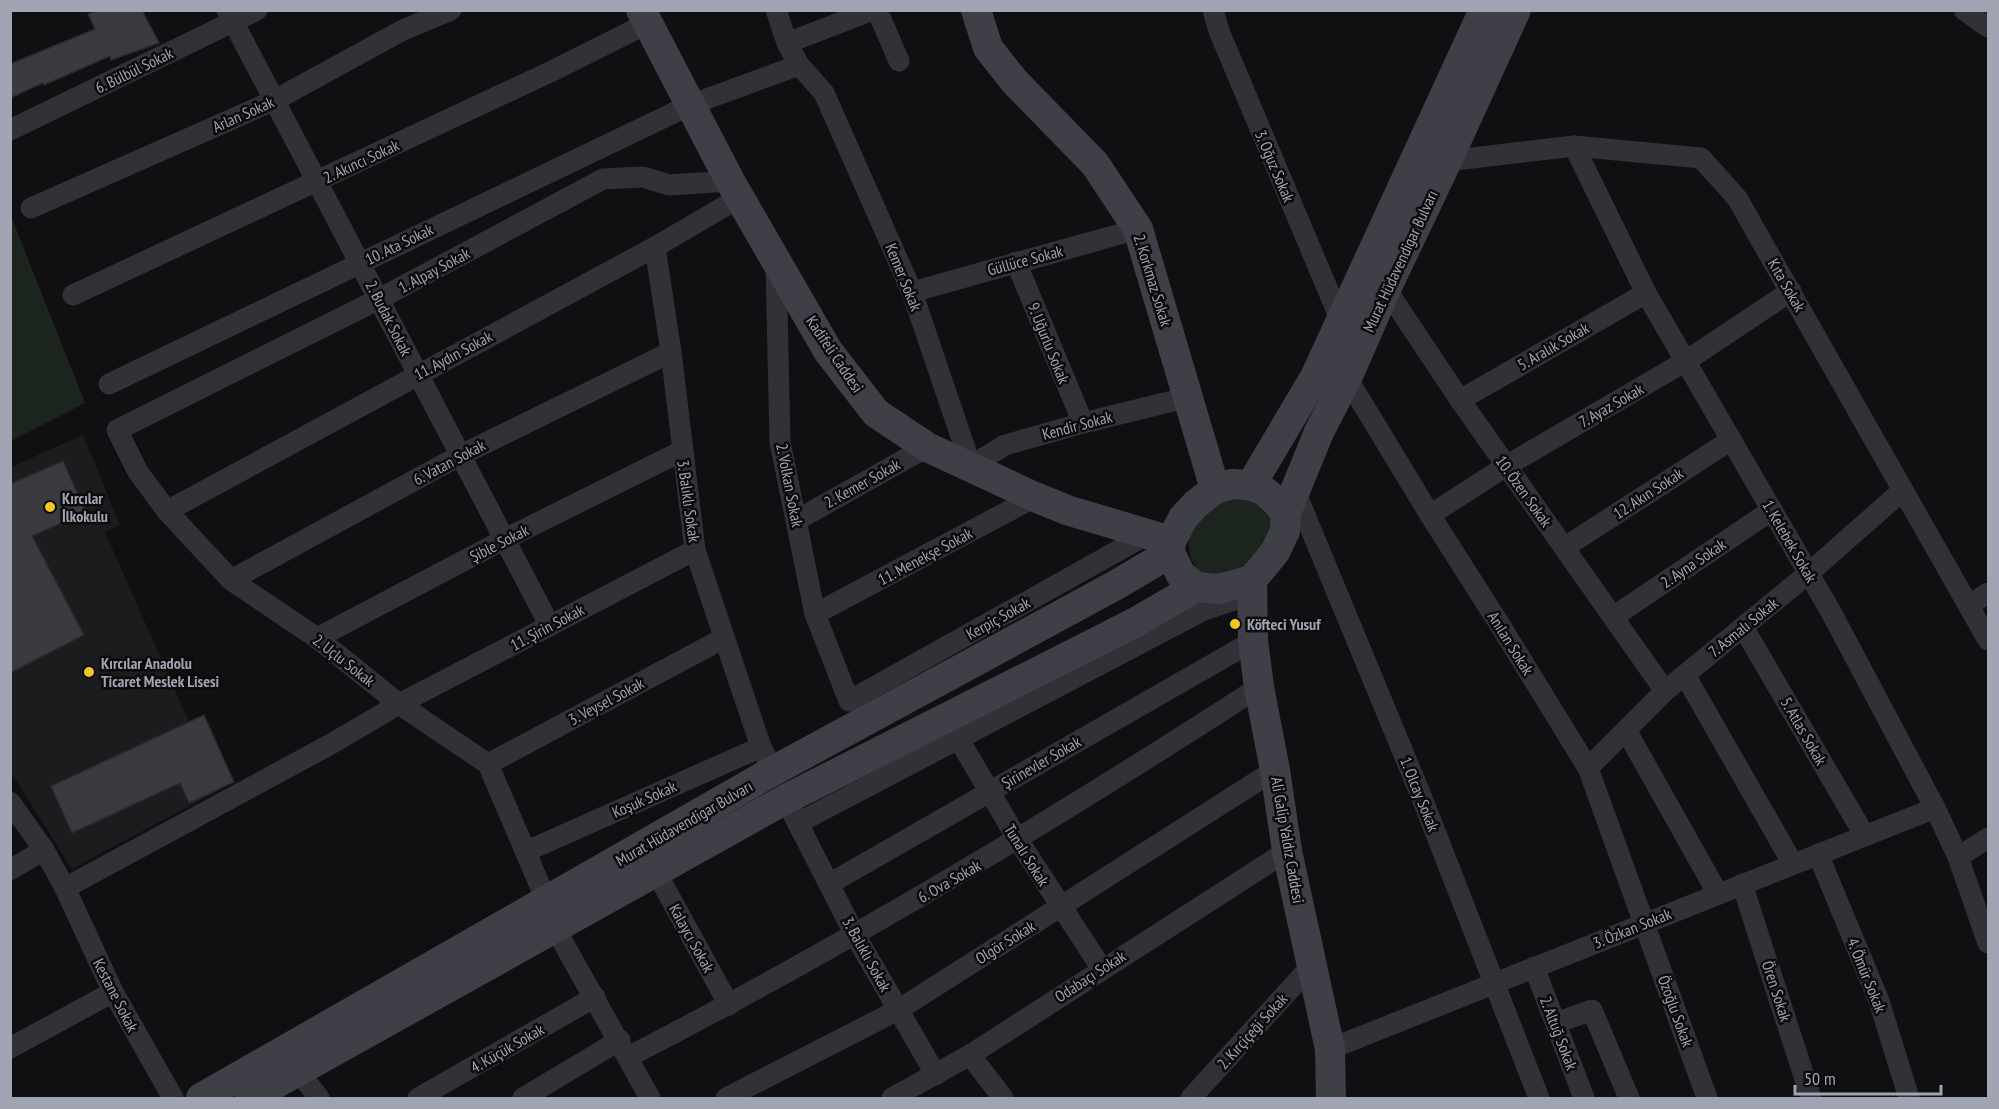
<svg xmlns="http://www.w3.org/2000/svg" width="1999" height="1109" font-family="'PT Sans Narrow',sans-serif">
<style>
.built{fill:#1c1c1e}
.green{fill:#1c241e}
.building{fill:#3a3a3f;stroke:#2a2a2e;stroke-width:1.5}
.lines{fill:none;stroke-linecap:round;stroke-linejoin:round}
.street{stroke:#313137;stroke-width:21}
.secondary{stroke:#3f4047;stroke-width:30}
.poi-dot{fill:#f4c625;stroke:#0b0b0c;stroke-width:2}
.labels{text-anchor:middle;dominant-baseline:central;stroke-width:5;stroke-linejoin:round;paint-order:stroke}
.street-label{font-size:16px;fill:#a1a4b3;stroke:#0b0b0c}
.poi-label{font-size:16px;font-weight:bold;fill:#a1a4b3;stroke:#0b0b0c;text-anchor:start}
</style>
<rect width="100%" height="100%" fill="#101012"/>
<!-- built -->
<path class="built" d="M83,435L120,525L105,532L219,790L72,869L11,772V467Z"/>
<!-- green -->
<g class="green">
<path d="M11,216L85,403L11,441H10Z"/>
<path d="M1243,498C1252,501 1266,505 1270,514C1280,535 1248,570 1229,575C1221,578 1209,575 1201,575C1189,559 1188,551 1189,532L1223,499Z"/>
</g>
<!-- building -->
<g class="building">
<path d="M101,10H142L159,43L111,60L110,56L44,85L43,83L10,98V64L95,29L88,14Z"/>
<path d="M63,461L86,512L32,536L84,635L10,673V484Z"/>
<path d="M204,715L234,782L189,803L180,783L72,833L51,786Z"/>
</g>
<g class="lines">
<!-- street -->
<g class="street">
<path d="M227,10L550,626"/>
<path d="M776,10L787,43L873,10"/>
<path d="M877,10L899,61"/>
<path d="M1213,10L1219,31L1341,321"/>
<path d="M1964,10L1988,27"/>
<path d="M787,43L799,65L824,93L912,292L971,466L1005,445L1083,423L1189,397"/>
<path d="M10,130L257,10"/>
<path d="M1574,146L1646,293L1831,612L1935,808L1958,857L1988,943"/>
<path d="M1447,161L1574,146L1701,158L1737,198L1988,640"/>
<path d="M31,208L275,100L403,30L451,10"/>
<path d="M655,247L671,352L695,550L761,747L773,771"/>
<path d="M1016,262L1083,423"/>
<path d="M776,264L780,442L815,614L849,701L1146,535"/>
<path d="M1386,289L1460,400L1665,691"/>
<path d="M912,292L1138,229"/>
<path d="M73,295L550,72L648,23"/>
<path d="M1347,378L1430,515L1500,625L1588,768L1707,1098"/>
<path d="M109,384L690,105L799,65"/>
<path d="M1460,400L1646,293"/>
<path d="M1295,491L1422,798L1539,1098"/>
<path d="M167,511L655,247L739,198"/>
<path d="M1430,515L1506,466L1686,361L1791,291"/>
<path d="M797,520L927,447"/>
<path d="M1565,547L1731,440"/>
<path d="M231,580L461,455L671,352"/>
<path d="M1969,605L1988,593"/>
<path d="M815,614L1035,497"/>
<path d="M1613,617L1772,510"/>
<path d="M1743,627L1865,836"/>
<path d="M317,638L505,539L682,451"/>
<path d="M1685,675L1793,864"/>
<path d="M1626,730L1718,894"/>
<path d="M958,738L1018,840L1102,969"/>
<path d="M488,764L724,638"/>
<path d="M1588,768L1665,691L1809,573L1903,490"/>
<path d="M10,802L44,850L65,888L331,744L399,704L695,550"/>
<path d="M792,812L855,935L936,1075"/>
<path d="M798,823L1204,610L1252,594"/>
<path d="M527,851L761,747"/>
<path d="M1818,854L1879,1001L1909,1098"/>
<path d="M1958,857L1988,838"/>
<path d="M10,870L44,850"/>
<path d="M656,872L729,1005"/>
<path d="M829,884L1253,641"/>
<path d="M1742,884L1811,1098"/>
<path d="M65,888L113,992L173,1098"/>
<path d="M547,902L488,764L399,704L317,638L231,580L167,511L138,472L117,430L379,299L603,179L643,177L669,185L730,181"/>
<path d="M555,928L650,1098"/>
<path d="M1534,967L1584,1098"/>
<path d="M1556,1023L1592,1010L1629,1098"/>
<path d="M10,1048L113,992"/>
<path d="M1330,1049L1935,808"/>
<path d="M970,1055L1003,1098"/>
<path d="M628,1057C846,945 1054,820 1259,687"/>
<path d="M298,1071L319,1098"/>
<path d="M418,1098L595,997"/>
<path d="M523,1098L620,1040"/>
<path d="M726,1098L898,1010L1275,770"/>
<path d="M892,1098L970,1055L1287,851"/>
<path d="M1191,1098L1313,964"/>
</g>
<!-- secondary -->
<g class="secondary">
<path d="M641,10L730,181L828,351L876,413L927,447L1035,497L1067,510L1171,541"/>
<path d="M976,10L988,48L1015,82L1095,164L1138,229L1215,489"/>
<path d="M1232,484C1262,485 1267,491 1286,513L1285,531L1275,552L1252,580L1219,589L1196,587L1181,575L1170,553L1171,541L1183,518L1196,504L1215,489Z"/>
<path d="M1251,485L1315,377L1484,10"/>
<path d="M1286,513L1319,432L1347,378L1386,289L1447,161L1516,10"/>
<path d="M1252,580L1253,641L1259,687L1275,770L1287,851L1330,1049L1331,1098"/>
<path d="M201,1098L773,771L1116,585L1170,553"/>
<path d="M250,1098L786,799L1136,622L1196,587"/>
</g>
</g>
<!-- markers -->
<g class="poi-dot">
<circle cx="50" cy="507" r="6"/>
<circle cx="1235" cy="624" r="6"/>
<circle cx="89" cy="672" r="6"/>
</g>
<g class="labels">
<!-- street labels -->
<g class="street-label">
<text transform="translate(134 70) rotate(-26)">6. Bülbül Sokak</text>
<text transform="translate(243 114) rotate(-24)">Arlan Sokak</text>
<text transform="translate(361 161) rotate(-25)">2. Akıncı Sokak</text>
<text transform="translate(1275 166) rotate(67)">3. Oğuz Sokak</text>
<text transform="translate(399 244) rotate(-26)">10. Ata Sokak</text>
<text transform="translate(1025 260) rotate(-15)">Güllüce Sokak</text>
<text transform="translate(1400 261) rotate(-65)">Murat Hüdavendigar Bulvarı</text>
<text transform="translate(434 270) rotate(-28)">1. Alpay Sokak</text>
<text transform="translate(904 277) rotate(68)">Kemer Sokak</text>
<text transform="translate(1153 280) rotate(73)">2. Korkmaz Sokak</text>
<text transform="translate(1787 285) rotate(60)">Kıta Sokak</text>
<text transform="translate(389 318) rotate(63)">2. Budak Sokak</text>
<text transform="translate(1049 343) rotate(68)">9. Uğurlu Sokak</text>
<text transform="translate(1553 346) rotate(-30)">5. Aralık Sokak</text>
<text transform="translate(835 354) rotate(56)">Kadifeli Caddesi</text>
<text transform="translate(453 355) rotate(-28)">11. Aydın Sokak</text>
<text transform="translate(1611 405) rotate(-30)">7. Ayaz Sokak</text>
<text transform="translate(1077 425) rotate(-15)">Kendir Sokak</text>
<text transform="translate(449 462) rotate(-28)">6. Vatan Sokak</text>
<text transform="translate(862 483) rotate(-29)">2. Kemer Sokak</text>
<text transform="translate(790 485) rotate(79)">2. Volkan Sokak</text>
<text transform="translate(1524 491) rotate(54)">10. Özen Sokak</text>
<text transform="translate(1648 493) rotate(-33)">12. Akın Sokak</text>
<text transform="translate(689 501) rotate(82)">3. Balıklı Sokak</text>
<text transform="translate(1790 541) rotate(60)">1. Kelebek Sokak</text>
<text transform="translate(499 543) rotate(-27)">Şible Sokak</text>
<text transform="translate(925 556) rotate(-28)">11. Menekşe Sokak</text>
<text transform="translate(1693 563) rotate(-34)">2. Ayna Sokak</text>
<text transform="translate(998 618) rotate(-29)">Kerpiç Sokak</text>
<text transform="translate(547 627) rotate(-28)">11. Şirin Sokak</text>
<text transform="translate(1743 627) rotate(-39)">7. Asmalı Sokak</text>
<text transform="translate(1511 643) rotate(58)">Anılan Sokak</text>
<text transform="translate(344 660) rotate(38)">2. Uçlu Sokak</text>
<text transform="translate(606 701) rotate(-28)">3. Veysel Sokak</text>
<text transform="translate(1804 731) rotate(60)">5. Atlas Sokak</text>
<text transform="translate(1041 762) rotate(-30)">Şirinevler Sokak</text>
<text transform="translate(1420 794) rotate(68)">1. Olcay Sokak</text>
<text transform="translate(644 799) rotate(-24)">Koşuk Sokak</text>
<text transform="translate(684 823) rotate(-30)">Murat Hüdavendigar Bulvarı</text>
<text transform="translate(1288 840) rotate(80)">Ali Galip Yaldız Caddesi</text>
<text transform="translate(1027 855) rotate(58)">Tunalı Sokak</text>
<text transform="translate(949 881) rotate(-30)">6. Ova Sokak</text>
<text transform="translate(1632 928) rotate(-22)">3. Özkan Sokak</text>
<text transform="translate(692 938) rotate(61)">Kalaycı Sokak</text>
<text transform="translate(1005 942) rotate(-32)">Olgör Sokak</text>
<text transform="translate(867 954) rotate(61)">3. Balıklı Sokak</text>
<text transform="translate(1867 975) rotate(68)">4. Ömür Sokak</text>
<text transform="translate(1090 976) rotate(-33)">Odabaçı Sokak</text>
<text transform="translate(1777 991) rotate(72)">Ören Sokak</text>
<text transform="translate(116 995) rotate(63)">Kestane Sokak</text>
<text transform="translate(1676 1011) rotate(70)">Özoğlu Sokak</text>
<text transform="translate(1252 1031) rotate(-48)">2. Kırçiçeği Sokak</text>
<text transform="translate(1559 1033) rotate(69)">2. Altuğ Sokak</text>
<text transform="translate(507 1048) rotate(-30)">4. Küçük Sokak</text>
</g>
<!-- poi labels -->
<g class="poi-label">
<text x="62" y="498">Kırcılar<tspan x="62" dy="18">İlkokulu</tspan></text>
<text x="1247" y="624">Köfteci Yusuf</text>
<text x="101" y="663">Kırcılar Anadolu<tspan x="101" dy="18">Ticaret Meslek Lisesi</tspan></text>
</g>
</g>
<!-- border -->
<rect width="1999" height="1109" fill="none" stroke="#a1a4b3" stroke-width="24"/>
<!-- scale -->
<path d="M1795 1085v9h146v-9" fill="none" stroke="#a1a4b3" stroke-width="3"/>
<text x="1804" y="1085" font-size="18" fill="#a1a4b3" stroke="#0b0b0c" stroke-width="4.5" paint-order="stroke">50 m</text>
</svg>
